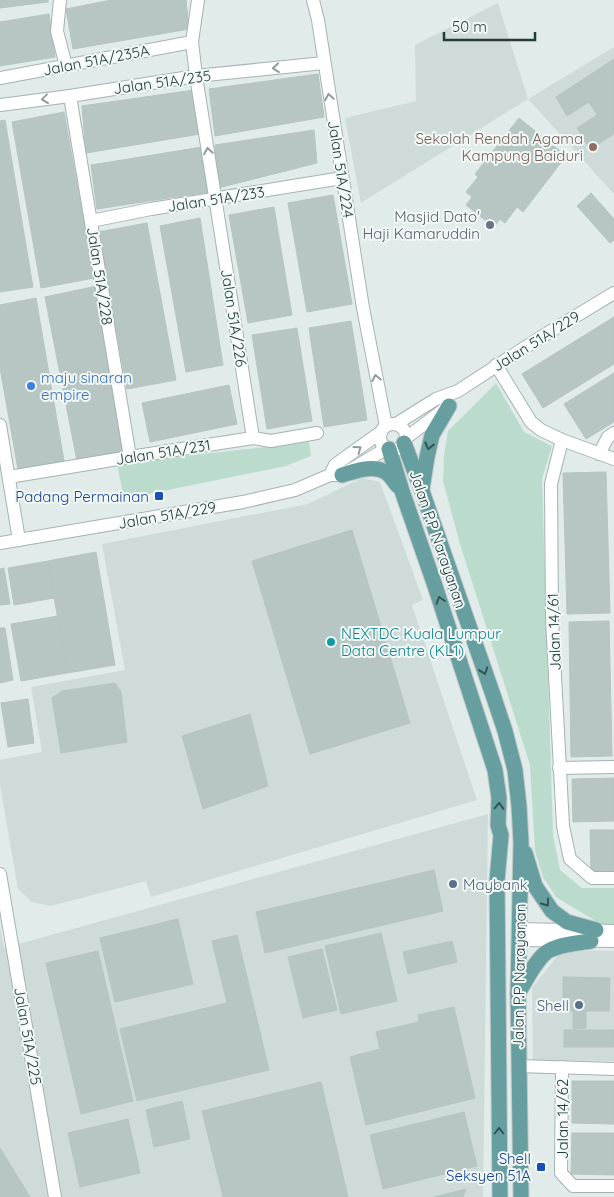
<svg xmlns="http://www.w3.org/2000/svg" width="614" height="1197" font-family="Quicksand,sans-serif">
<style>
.built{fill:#cfdbd9}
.green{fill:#bbdccd}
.building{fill:#b7c6c3;stroke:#b4c5c2}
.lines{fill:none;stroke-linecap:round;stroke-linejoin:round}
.minor-casing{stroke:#a4b3b2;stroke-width:14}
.major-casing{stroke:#c1c8c8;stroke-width:17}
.minor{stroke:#fff;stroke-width:12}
.major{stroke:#679e9f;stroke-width:15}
.oneway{stroke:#909d9d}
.oneway2{stroke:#335454}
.education-dot{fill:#8d6e63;stroke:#f1f8f6;stroke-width:2}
.worship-dot{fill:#6b7280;stroke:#f1f8f6;stroke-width:2}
.shop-dot{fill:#3f7fe0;stroke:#f1f8f6;stroke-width:2}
.transit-dot{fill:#1a4fb4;stroke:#f1f8f6;stroke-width:2}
.culture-dot{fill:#0f9aa8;stroke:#f1f8f6;stroke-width:2}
.service-dot{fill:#5c6f8a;stroke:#f1f8f6;stroke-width:2}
.labels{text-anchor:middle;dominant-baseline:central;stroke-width:4;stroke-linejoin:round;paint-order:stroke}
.street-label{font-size:15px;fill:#223b3b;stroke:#f1f8f6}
.education-label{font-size:15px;fill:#785e54;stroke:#f1f8f6;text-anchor:end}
.worship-label{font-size:15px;fill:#5b616d;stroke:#f1f8f6;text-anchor:end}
.shop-label{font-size:15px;fill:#366cbe;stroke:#f1f8f6;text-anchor:start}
.transit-label{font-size:15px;fill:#164399;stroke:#f1f8f6;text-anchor:end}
.culture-label{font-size:15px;fill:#0d838f;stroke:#f1f8f6;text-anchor:start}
.service-label{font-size:15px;fill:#4e5e75;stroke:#f1f8f6;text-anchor:start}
</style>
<rect width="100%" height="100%" fill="#e1ebea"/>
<!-- built -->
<g class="built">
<path d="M498,3L528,99L614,47V194L528,99L361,203L345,118L416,101L415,45Z"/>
<path d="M362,478L380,482L423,600L412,605L477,800L151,897L146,881L51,906L32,902L18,889L0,785V760L42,752L31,687L125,670L102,544L308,504Z"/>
<path d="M488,814L483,1197H0V927L4,948Z"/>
<path d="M562,950L614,951V1061L533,1060L532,988Z"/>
</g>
<!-- green -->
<g class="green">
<path d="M496,383L524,432L552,446L542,479L553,835L560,870L582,888H614V925H602L556,897L543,877L535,851L530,765L460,544L443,481L444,455L448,431Z"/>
<path d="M309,442L311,456L286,466L124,499L117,464Z"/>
</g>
<!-- building -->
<g class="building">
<path d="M0,0H48V2L0,8Z"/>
<path d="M111,0H186L189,29L73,49L66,9Z"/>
<path d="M49,14L55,57L0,66V22Z"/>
<path d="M614,59V86L567,116L556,97Z"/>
<path d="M318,74L324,117L215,136L209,89Z"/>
<path d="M614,86V104L597,115L589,102Z"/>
<path d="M194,90L200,134L86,153L82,106Z"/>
<path d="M614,104V134L590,149L577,128Z"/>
<path d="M64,112L94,278L41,288L12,122Z"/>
<path d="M519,118L566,156L523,212L517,207L505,223L500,219L494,227L466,205L472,197L466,192L478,177L475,174Z"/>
<path d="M5,120L33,287L0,292V121Z"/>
<path d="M314,130L317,163L218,188L215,145Z"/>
<path d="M202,147L208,192L97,209L91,165Z"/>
<path d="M591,193L614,219V240L610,243L577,206Z"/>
<path d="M333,195L352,304L307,312L288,203Z"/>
<path d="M274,207L292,315L248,323L229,215Z"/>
<path d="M200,218L223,365L186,372L160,226Z"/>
<path d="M147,223L176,380L127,389L98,232Z"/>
<path d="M97,286L128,450L77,461L45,297Z"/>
<path d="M36,298L64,461L18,469L0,368V305Z"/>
<path d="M614,317V364L543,408L522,374Z"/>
<path d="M351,321L367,420L324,427L309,328Z"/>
<path d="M297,328L312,421L267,429L252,335Z"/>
<path d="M614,373V422L586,439L564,404Z"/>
<path d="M229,385L237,424L150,442L142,403Z"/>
<path d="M606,472L610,613L567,614L563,473Z"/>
<path d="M352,530L410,723L310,754L252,561Z"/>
<path d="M96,552L115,665L67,673L48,561Z"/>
<path d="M48,561L54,598L14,605L8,568Z"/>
<path d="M4,568L10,604L0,605V569Z"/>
<path d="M58,616L67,673L21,681L11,624Z"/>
<path d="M609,621L612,756L571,757L569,622Z"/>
<path d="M0,628H5L13,680L0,683Z"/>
<path d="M115,683L121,692L127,742L61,753L52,698L62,691Z"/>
<path d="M28,699L34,743L8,747L1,703Z"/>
<path d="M250,714L268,786L203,809L182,736Z"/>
<path d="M614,778V821L573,822L572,779Z"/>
<path d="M590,830H614V873H591Z"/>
<path d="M434,870L443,911L265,953L256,912Z"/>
<path d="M178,919L193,984L115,1002L100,938Z"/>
<path d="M381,933L397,1001L341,1014L325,946Z"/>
<path d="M237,935L269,1070L137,1101L120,1029L227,1003L212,941Z"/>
<path d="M452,941L457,962L408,974L403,952Z"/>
<path d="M322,949L337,1010L303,1018L288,957Z"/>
<path d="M98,951L133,1101L81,1114L46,963Z"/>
<path d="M563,977L610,978L609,1011H586V1028L573,1029V1011H563Z"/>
<path d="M454,1007L475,1098L366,1125L350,1057L380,1049L376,1032L419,1022L418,1015Z"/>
<rect x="564" y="1030" width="50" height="17"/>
<path d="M572,1081H614V1124L572,1123Z"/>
<path d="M321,1082L348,1197H223L202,1111Z"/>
<path d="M182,1101L190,1139L154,1147L146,1110Z"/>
<path d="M464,1112L477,1166L383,1189L370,1135Z"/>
<path d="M128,1119L140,1173L80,1187L68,1133Z"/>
<path d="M572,1133H614V1175L571,1174Z"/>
<path d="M0,1148L30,1197H0Z"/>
<path d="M466,1189L463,1197H434Z"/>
</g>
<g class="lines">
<defs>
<g id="minor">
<path d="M60,0L57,31L66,66"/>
<path d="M198,0L192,42L196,76L253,438"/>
<path d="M313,0L318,20L363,308L386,426"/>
<path d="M0,78L192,42"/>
<path d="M70,96L130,457"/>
<path d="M0,105L70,96L196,76L324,63"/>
<path d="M91,221L151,209L342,178"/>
<path d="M496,365L531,422L541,430L562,440L614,459"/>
<path d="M396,424L436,399L458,391L538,339L614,293"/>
<circle cx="393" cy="437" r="13"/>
<path d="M0,425L19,540"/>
<path d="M406,438L447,407"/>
<path d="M562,440L551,484L552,619L563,826L570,859L592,878H614"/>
<path d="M599,454L608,437L614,433"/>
<path d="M330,475L335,465L381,432"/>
<path d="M9,477L130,457L253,438L271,441L317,433"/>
<path d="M0,543L243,502L295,490L330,475H342L387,448"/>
<path d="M559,768L614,767"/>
<path d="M0,874L55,1197"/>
<path d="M519,929L614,931"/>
<path d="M519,940L614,941"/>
<path d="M518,1066L614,1069"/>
<path d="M562,1067L561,1173L573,1186H614"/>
</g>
<g id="major">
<path d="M404,443L422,491L492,692L505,731L515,770L519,806L521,842L518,993L521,1197"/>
<path d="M389,449L402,491L434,583L495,770L499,798L498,825L501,835L497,881L500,1197"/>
<path d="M342,475C356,471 373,464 387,473C391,476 394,482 398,486"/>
<path d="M422,489L427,457L432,435L449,406"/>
<path d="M525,853L535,886L552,911L567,922L596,930"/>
<path d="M518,993C526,981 536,959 548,951C561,944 577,943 591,941"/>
</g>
</defs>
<!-- minor casing -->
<use href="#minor" class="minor-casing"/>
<!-- major casing -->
<use href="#major" class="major-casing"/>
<!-- minor -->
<use href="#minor" class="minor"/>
<!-- major -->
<use href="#major" class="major"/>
</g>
<!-- one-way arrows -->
<defs><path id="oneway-chevron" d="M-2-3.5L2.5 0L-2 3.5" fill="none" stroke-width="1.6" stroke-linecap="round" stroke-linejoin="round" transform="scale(1.25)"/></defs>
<g class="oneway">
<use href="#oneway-chevron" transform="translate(276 68) rotate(174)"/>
<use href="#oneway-chevron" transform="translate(329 97) rotate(-99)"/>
<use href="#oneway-chevron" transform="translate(45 99) rotate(173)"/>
<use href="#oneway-chevron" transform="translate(208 151) rotate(-99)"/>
<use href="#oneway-chevron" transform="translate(376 378) rotate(-101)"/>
<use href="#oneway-chevron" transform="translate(358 449) rotate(-36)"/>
</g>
<g class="oneway2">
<use href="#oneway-chevron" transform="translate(429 446) rotate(104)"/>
<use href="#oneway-chevron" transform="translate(440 600) rotate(-108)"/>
<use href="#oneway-chevron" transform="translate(484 671) rotate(71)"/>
<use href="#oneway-chevron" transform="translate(499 806) rotate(-88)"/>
<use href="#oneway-chevron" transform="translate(546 903) rotate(54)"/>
<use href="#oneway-chevron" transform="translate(499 1131) rotate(-90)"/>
</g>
<!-- markers -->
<circle class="education-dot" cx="593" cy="147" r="5"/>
<circle class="worship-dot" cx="490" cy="225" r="5"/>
<circle class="shop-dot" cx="31" cy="386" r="5"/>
<g class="transit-dot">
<rect x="154" y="491" width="10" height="10" rx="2.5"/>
<rect x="536" y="1162" width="10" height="10" rx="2.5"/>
</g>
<circle class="culture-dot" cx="331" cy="642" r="5"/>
<g class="service-dot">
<circle cx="453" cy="884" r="5"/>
<circle cx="579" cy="1005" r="5"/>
</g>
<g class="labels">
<!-- street labels -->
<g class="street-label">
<text transform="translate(96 60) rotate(-11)">Jalan 51A/235A</text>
<text transform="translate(162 82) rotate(-8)">Jalan 51A/235</text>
<text transform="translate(341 169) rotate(81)">Jalan 51A/224</text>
<text transform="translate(216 199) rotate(-9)">Jalan 51A/233</text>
<text transform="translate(100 276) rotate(81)">Jalan 51A/228</text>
<text transform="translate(234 318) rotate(81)">Jalan 51A/226</text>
<text transform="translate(536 341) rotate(-32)">Jalan 51A/229</text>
<text transform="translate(163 452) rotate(-9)">Jalan 51A/231</text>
<text transform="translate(167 515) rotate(-10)">Jalan 51A/229</text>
<text transform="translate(438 539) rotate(71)">Jalan P.P Narayanan</text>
<text transform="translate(554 632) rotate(-92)">Jalan 14/61</text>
<text transform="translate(519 976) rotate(-89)">Jalan P.P Narayanan</text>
<text transform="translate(28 1036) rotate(80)">Jalan 51A/225</text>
<text transform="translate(562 1119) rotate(-90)">Jalan 14/62</text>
</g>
<!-- education labels -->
<g class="education-label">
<text x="583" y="138">Sekolah Rendah Agama<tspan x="583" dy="17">Kampung Baiduri</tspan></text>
</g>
<!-- worship labels -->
<g class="worship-label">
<text x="480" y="216">Masjid Dato'<tspan x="480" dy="17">Haji Kamaruddin</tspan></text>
</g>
<!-- shop labels -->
<g class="shop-label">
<text x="41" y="377">maju sinaran<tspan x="41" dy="17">empire</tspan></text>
</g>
<!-- transit labels -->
<g class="transit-label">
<text x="149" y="496">Padang Permainan</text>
<text x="531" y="1158">Shell<tspan x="531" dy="17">Seksyen 51A</tspan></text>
</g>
<!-- culture labels -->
<g class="culture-label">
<text x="341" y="633">NEXTDC Kuala Lumpur<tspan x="341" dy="17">Data Centre (KL1)</tspan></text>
</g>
<!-- service labels -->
<g class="service-label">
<text x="463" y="884">Maybank</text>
<text x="569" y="1005" text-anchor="end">Shell</text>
</g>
</g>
<!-- scale -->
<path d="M444 32v8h91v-8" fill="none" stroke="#223b3b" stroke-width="2.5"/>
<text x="452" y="32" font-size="15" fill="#223b3b" stroke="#f1f8f6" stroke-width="4" paint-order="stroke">50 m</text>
</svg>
